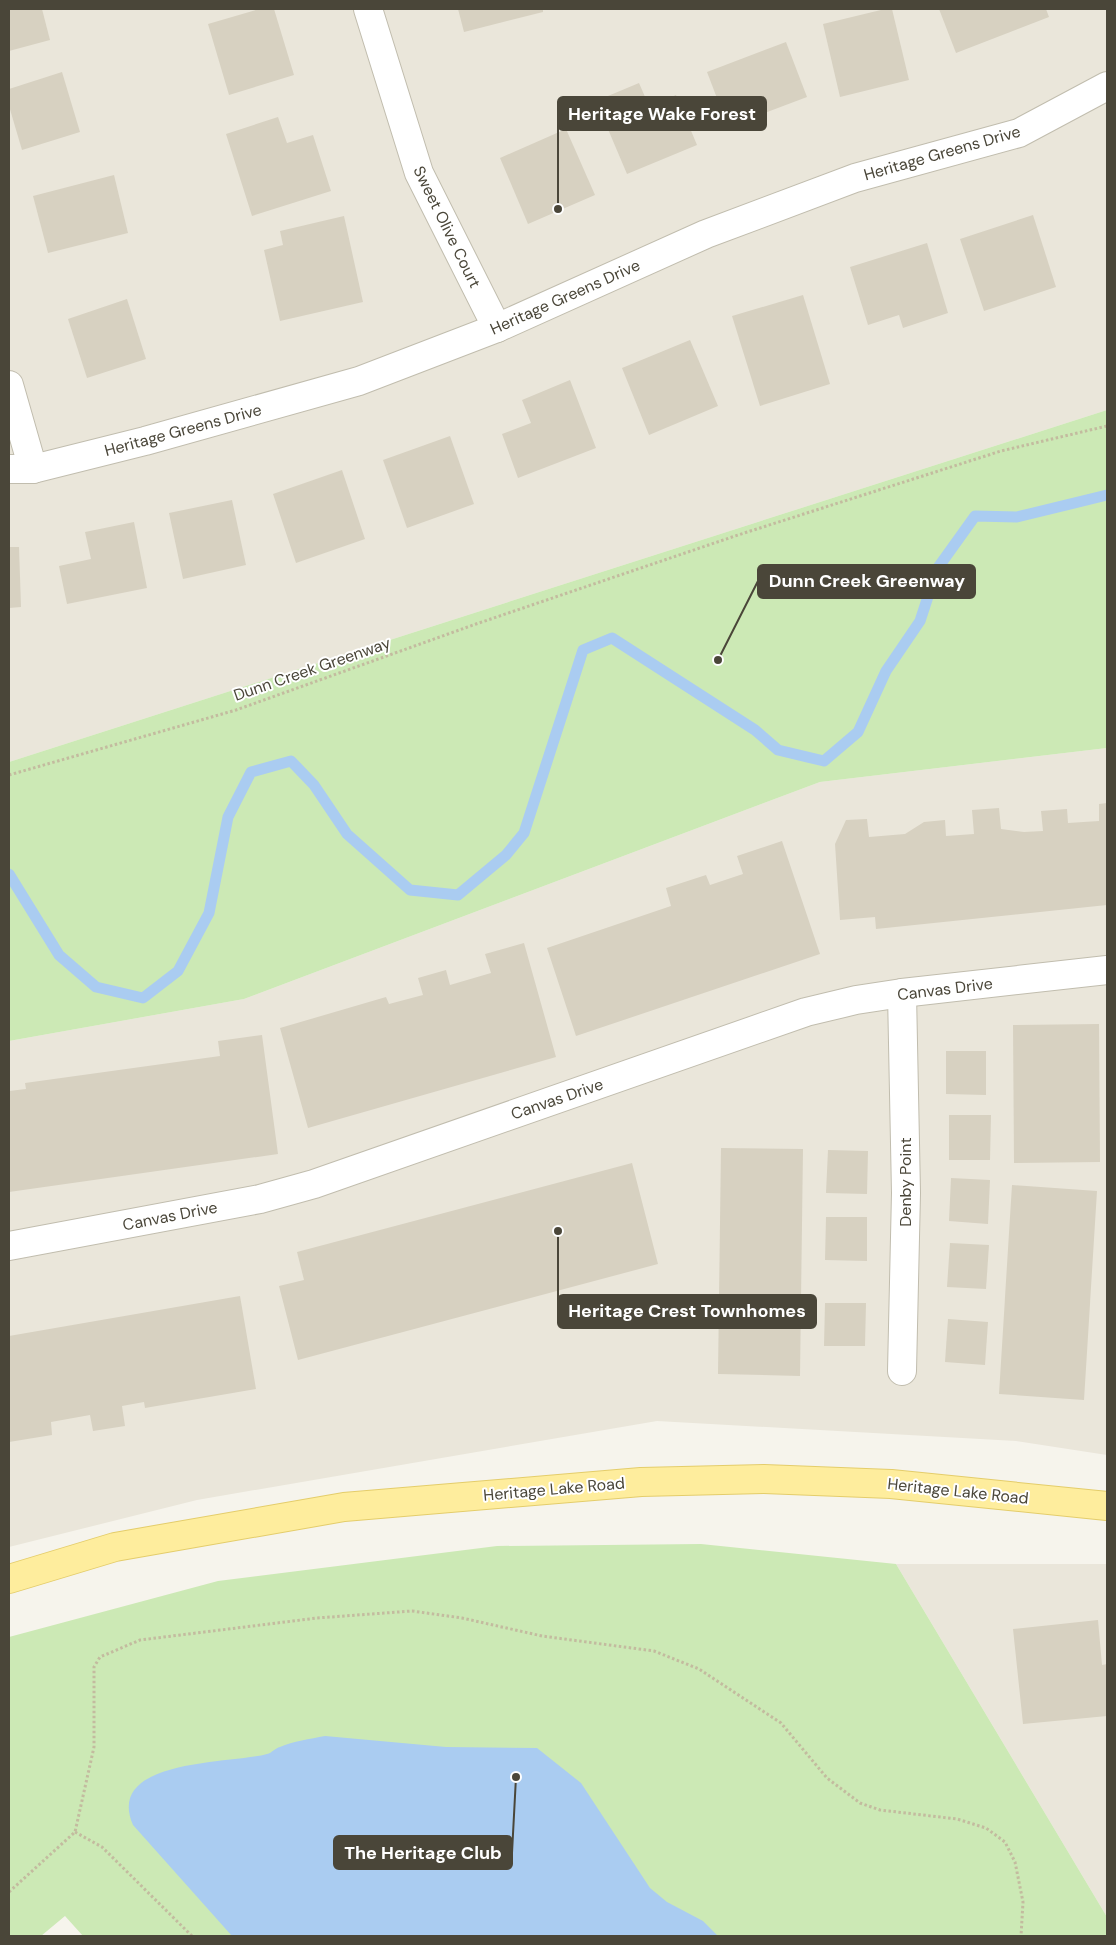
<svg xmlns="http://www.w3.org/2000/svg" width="1116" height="1945" font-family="'DM Sans',sans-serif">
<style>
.residential{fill:#eae6da}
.green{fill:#cce9b5}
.water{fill:#aaccf1}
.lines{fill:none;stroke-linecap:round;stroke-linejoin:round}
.stream{stroke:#aaccf1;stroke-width:11}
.building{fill:#d7d1c1}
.minor-casing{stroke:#c1bdae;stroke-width:30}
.major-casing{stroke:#e4cd6b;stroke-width:30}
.path{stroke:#c3bb9f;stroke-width:3;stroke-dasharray:2.5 2.5;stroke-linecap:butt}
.minor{stroke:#fff;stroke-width:28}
.major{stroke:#feed9d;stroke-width:28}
.labels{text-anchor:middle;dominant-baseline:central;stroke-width:4;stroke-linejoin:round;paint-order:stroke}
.street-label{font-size:16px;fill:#4a4639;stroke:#fff}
.leader{fill:none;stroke:#4a4639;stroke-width:2}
.callout-dot{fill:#4a4639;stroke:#fff;stroke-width:2}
.callout{fill:#4a4639;stroke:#4a4639;stroke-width:2}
.callout-label{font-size:18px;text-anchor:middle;font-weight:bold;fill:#fff}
</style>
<rect width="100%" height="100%" fill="#f6f4ec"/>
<!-- residential -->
<g class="residential">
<path d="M9,9H1107V410L9,762Z"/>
<path d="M1107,748V1455L1016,1441L657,1421L197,1500L9,1547V1041L244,999L820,782Z"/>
<path d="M896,1564H1107V1917Z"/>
</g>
<!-- green -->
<g class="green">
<path d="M1107,410V748L820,782L244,999L9,1041V762Z"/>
<path d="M701,1544L896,1564L1107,1917V1936H83L65,1916L41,1936H9V1637L218,1581L497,1546Z"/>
</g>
<!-- water -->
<path class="water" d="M325,1736L446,1747L537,1748L581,1783L650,1888L667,1902L703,1921L718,1936H232L133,1825C104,1758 232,1764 267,1754C272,1753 275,1748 280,1747C293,1741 310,1739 325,1736Z"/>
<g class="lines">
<!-- stream -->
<path class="stream" d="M9,874L59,955L96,987L143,998L178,971L209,913L228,817L251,772L291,761L314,785L347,834L410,890L458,895L506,855L524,833L583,650L612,638L755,730L778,750L824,761L858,732L886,671L920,621L937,569L975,516L1017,517L1107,495"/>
</g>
<!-- building -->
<g class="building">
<path d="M9,9H42L50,40L9,51Z"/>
<path d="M259,9H274L294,75L229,95L208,24Z"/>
<path d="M458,9H543V12L464,32Z"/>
<path d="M885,9H892L909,80L840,97L823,24Z"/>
<path d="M939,9H1046L1049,17L956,53Z"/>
<path d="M786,42L807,97L728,127L707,72Z"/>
<path d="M62,72L80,132L22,150L9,106V89Z"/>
<path d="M639,83L649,106L676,95L697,145L627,174L596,101Z"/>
<path d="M278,117L287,143L313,135L331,191L252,216L226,134Z"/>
<path d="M566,129L595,195L528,224L500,158Z"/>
<path d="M114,175L128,233L48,253L33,196Z"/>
<path d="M1033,215L1056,287L984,311L960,239Z"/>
<path d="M344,216L363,302L280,321L264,250L283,245L280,231Z"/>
<path d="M927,243L948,313L903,328L899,315L868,325L850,267Z"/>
<path d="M803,295L830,384L760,406L732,316Z"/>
<path d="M127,299L146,359L87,378L68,319Z"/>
<path d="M690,340L718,406L649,435L622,368Z"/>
<path d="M570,380L596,448L518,478L502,434L531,423L522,400Z"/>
<path d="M450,436L474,504L407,528L383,460Z"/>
<path d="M342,470L365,539L296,563L273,494Z"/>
<path d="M232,500L246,565L183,579L169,513Z"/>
<path d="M134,522L147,588L67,604L59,566L91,559L85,532Z"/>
<path d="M9,547H19L21,607L9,608Z"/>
<path d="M1107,803V905L876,929L875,917L840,920L835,844L846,820L867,819L869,837L905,834L924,822L945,820L946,836L974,834L972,810L999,808L1001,829L1024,832L1043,831L1041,811L1067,809L1068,823L1099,821V804Z"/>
<path d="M782,841L820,954L576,1036L547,948L671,906L666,888L706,875L710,885L743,874L737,856Z"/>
<path d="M524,943L556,1057L308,1128L280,1028L386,997L389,1004L423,995L418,978L446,970L450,985L491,973L485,954Z"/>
<path d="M1099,1024L1100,1162L1014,1163L1013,1025Z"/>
<path d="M262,1035L278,1154L9,1192V1091L26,1089L25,1083L220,1056L218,1041Z"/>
<path d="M946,1051H986V1095L946,1094Z"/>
<path d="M949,1115H991L990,1160H949Z"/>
<path d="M721,1148L803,1149L800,1376L718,1374Z"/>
<path d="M828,1150L868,1151L867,1194L826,1193Z"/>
<path d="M632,1163L658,1264L298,1360L279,1286L304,1280L297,1252Z"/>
<path d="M951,1178L990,1180L988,1224L949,1221Z"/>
<path d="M1012,1185L1097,1191L1084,1400L999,1394Z"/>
<path d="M826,1217H867V1261L825,1260Z"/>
<path d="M950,1243L989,1245L986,1289L947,1287Z"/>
<path d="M240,1296L256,1389L145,1408L144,1402L122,1406L125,1426L93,1431L90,1415L51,1422L52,1435L9,1442V1336Z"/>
<path d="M825,1303H866L865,1346H824Z"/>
<path d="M948,1319L988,1322L985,1365L945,1362Z"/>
<path d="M1098,1620L1102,1665L1107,1664V1716L1023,1724L1013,1629Z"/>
</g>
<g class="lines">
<defs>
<g id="minor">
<path d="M368,9L419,173L497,328"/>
<path d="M9,385L33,469"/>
<path d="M9,469H33L145,441L359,381L497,328L706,234L855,178L1019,133L1107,86"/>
<path d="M9,1246L260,1199L314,1184L806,1012L856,1000L902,993L1107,970"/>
<path d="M902,1371L906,1193L902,993"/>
</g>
<path id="major" d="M9,1579L115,1547L344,1507L641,1482L764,1479L891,1484L1107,1506"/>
</defs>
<!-- minor casing -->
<use href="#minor" class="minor-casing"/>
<!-- major casing -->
<use href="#major" class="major-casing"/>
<!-- path -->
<g class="path">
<path d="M9,775L236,710L476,624L738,535L1001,451L1107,426"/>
<path d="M75,1832L102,1847L192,1936"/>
<path d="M9,1892L75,1832L94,1747V1667L100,1657L140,1640L317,1618L412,1611L462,1618L542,1636L654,1651L699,1669L781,1723L827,1778L860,1803L880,1810L957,1819L986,1828L1005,1842L1015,1862L1023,1902L1021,1936"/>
</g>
<!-- minor -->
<use href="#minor" class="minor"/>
<!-- major -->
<use href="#major" class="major"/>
</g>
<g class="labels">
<!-- street labels -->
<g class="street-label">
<text transform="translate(942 153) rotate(-16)">Heritage Greens Drive</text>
<text transform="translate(447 227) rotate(64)">Sweet Olive Court</text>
<text transform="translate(565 297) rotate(-24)">Heritage Greens Drive</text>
<text transform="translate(183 430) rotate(-15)">Heritage Greens Drive</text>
<text transform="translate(312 669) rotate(-19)">Dunn Creek Greenway</text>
<text transform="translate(945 989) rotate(-7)">Canvas Drive</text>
<text transform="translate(557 1099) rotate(-19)">Canvas Drive</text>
<text transform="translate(905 1182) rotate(-90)">Denby Point</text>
<text transform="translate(170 1216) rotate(-11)">Canvas Drive</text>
<text transform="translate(554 1489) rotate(-5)">Heritage Lake Road</text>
<text transform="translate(958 1491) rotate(6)">Heritage Lake Road</text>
</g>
</g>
<!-- callouts -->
<path class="leader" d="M558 209L558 114M718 660L758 581M558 1231L558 1311M516 1777L512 1853"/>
<g class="callout-dot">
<circle cx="558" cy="209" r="5"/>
<circle cx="718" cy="660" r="5"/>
<circle cx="558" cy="1231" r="5"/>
<circle cx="516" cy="1777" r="5"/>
</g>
<g class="callout">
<rect x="558" y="97" width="208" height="33" rx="5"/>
<rect x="758" y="565" width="217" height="33" rx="5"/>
<rect x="558" y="1295" width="258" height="33" rx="5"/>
<rect x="334" y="1836" width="178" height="33" rx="5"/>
</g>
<g class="callout-label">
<text x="662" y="120">Heritage Wake Forest</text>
<text x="867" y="587">Dunn Creek Greenway</text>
<text x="687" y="1317">Heritage Crest Townhomes</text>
<text x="423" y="1859">The Heritage Club</text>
</g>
<!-- border -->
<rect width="1116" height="1945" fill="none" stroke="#4a4639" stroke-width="20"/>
</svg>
